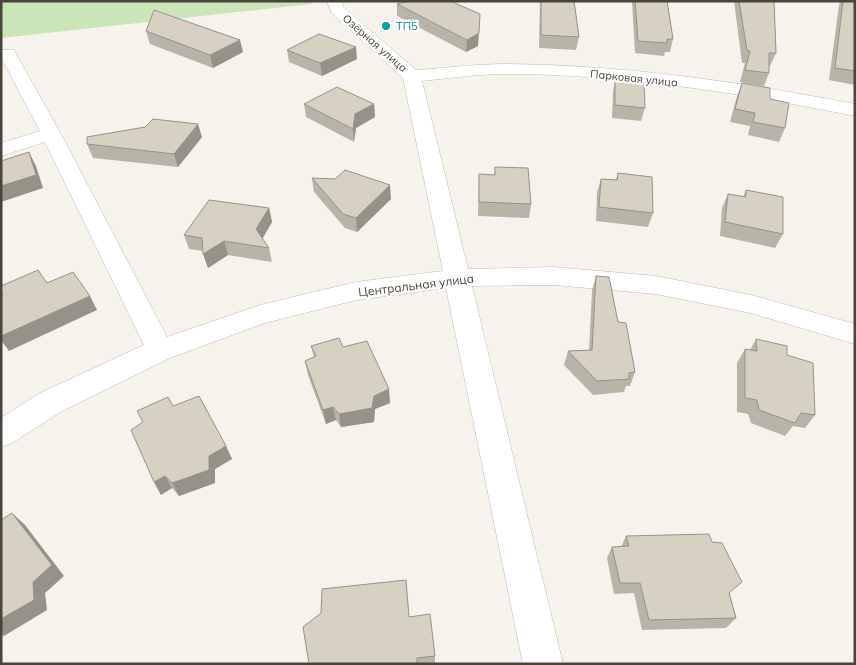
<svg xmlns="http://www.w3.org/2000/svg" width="856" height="665" font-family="Mulish,sans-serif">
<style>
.green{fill:#cbe5b8}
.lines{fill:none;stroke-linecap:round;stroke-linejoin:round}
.street-casing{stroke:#c0bcaf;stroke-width:1}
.street{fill:#fff;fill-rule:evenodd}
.wall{fill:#b8b4a7}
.shaded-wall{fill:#969288}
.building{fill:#d6d1c2;stroke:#969288}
.culture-dot{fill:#0f9aa8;stroke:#fff;stroke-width:2}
.labels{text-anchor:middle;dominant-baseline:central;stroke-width:4.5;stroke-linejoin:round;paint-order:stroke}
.far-culture-label{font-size:11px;fill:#0d838f;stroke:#fff;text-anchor:start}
.far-street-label{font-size:11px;fill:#49453a;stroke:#fff}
.street-label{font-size:12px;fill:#49453a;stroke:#fff}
</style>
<rect width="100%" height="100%" fill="#f5f3ec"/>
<!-- green -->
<path class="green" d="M1,1H312L311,4L1,38Z"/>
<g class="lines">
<defs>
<path id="street" d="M327,1H342L344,8L416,70C446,68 477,64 507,64C624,65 740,82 855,104V116C740,93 622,74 505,74C477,74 450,78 422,81L468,269L554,267L656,276L751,295L855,324V344L751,313L656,294L554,285L472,286L563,664H523L446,288L356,300L265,323L170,358L62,411L12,443L1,447V418L40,393L144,345L45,142L1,156V143L40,131L1,57L2,50H14L16,54L61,134L167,337L260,305L356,282L443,271L403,78L332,13Z"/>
</defs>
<!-- street casing -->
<use href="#street" class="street-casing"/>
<!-- street -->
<use href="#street" class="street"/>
</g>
<!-- wall -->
<g class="wall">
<path d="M540,1H574L579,37L576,50L539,48Z"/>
<path d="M632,1H667L673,39L670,52H665L664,56L635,53Z"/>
<path d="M734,1H774L776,53L770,66H769V73L764,86L740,82L745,63H742Z"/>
<path d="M841,1H855V85L829,80L839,5Z"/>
<path d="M397,4L478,46L466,52L397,16Z"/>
<path d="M146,31L243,52L213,68L150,44Z"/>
<path d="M287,50L357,59L322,76L289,62Z"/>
<path d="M615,80L645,108L641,121L612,118L613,93Z"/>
<path d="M742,83L770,99L785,128L779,142L748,135L750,126L730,122L737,96Z"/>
<path d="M304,104H374L375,117L356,128L354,142L306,117Z"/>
<path d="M202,137L178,167L93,158L87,144Z"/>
<path d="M495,167L531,204L529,218L478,216L479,174L494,175Z"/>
<path d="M618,173L653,213L648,227L596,221L597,192L601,179L616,180Z"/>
<path d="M312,178L391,199L357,232L345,228L314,192Z"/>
<path d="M746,190L783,234L775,248L720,236L722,208L728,194L743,197Z"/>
<path d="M269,208L272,222L262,238L269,248L272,262L228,255L208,268L203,251L189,249L184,235Z"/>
<path d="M596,276L618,322L635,372L630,386H626L624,392L593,395L564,365L568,351L589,350L592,290Z"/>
<path d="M756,339L787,355L815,415L805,428L793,426L785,436L751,423L748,414L737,412V363L745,349L750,350Z"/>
<path d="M311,346L343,347L390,403L375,409L374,422L341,427L336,420L326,424L308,375L305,361L314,357Z"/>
<path d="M173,406L226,446L232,459L215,469V483L179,496L172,488L161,495L154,482Z"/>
<path d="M626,536L730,595L736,618L726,628L642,630L634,593L614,594L607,558L612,547H621Z"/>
<path d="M409,617L435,656V664H309Z"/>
</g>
<!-- shaded-wall -->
<g class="shaded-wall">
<path d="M479,33L478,46L466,52L467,40Z"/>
<path d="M240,40L243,52L213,68L210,55Z"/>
<path d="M356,47L357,59L322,76L320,63Z"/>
<path d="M374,104L375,117L356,128L354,142L353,129L355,114Z"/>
<path d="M198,124L202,137L178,167L174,154Z"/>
<path d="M29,152L36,166L43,188L1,202V186Z"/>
<path d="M390,185L391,199L357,232L356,218Z"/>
<path d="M269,208L272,222L260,243L256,229Z"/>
<path d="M224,241L228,255L208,268L203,254Z"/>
<path d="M90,296L97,310L9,351L1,340V336Z"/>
<path d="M389,389L390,403L375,409L374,422L341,427L339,414L374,396Z"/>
<path d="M333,407L336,420L326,424L323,410Z"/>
<path d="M226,446L232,459L215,469V483L179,496L172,483L209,456Z"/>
<path d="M165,476L172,488L161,495L154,482Z"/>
<path d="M12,513L25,525L64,576L45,593L47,610L4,636L1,634V619Z"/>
</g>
<!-- building -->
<g class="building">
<path d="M410,1H450L480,14L479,33L467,40L397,4Z"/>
<path d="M541,1H574L579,37L541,35Z"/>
<path d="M635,1H667L673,39H667V43L638,41Z"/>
<path d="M739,1H774L776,53H769V73L745,70L750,51L747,50Z"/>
<path d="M843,1H855V71L835,68Z"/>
<path d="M154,10L240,40L210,55L146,31Z"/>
<path d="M319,34L356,47L320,63L287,50Z"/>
<path d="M615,80L644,83L645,108L615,105Z"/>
<path d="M742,83L770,88V99L789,103L785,128L753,122L755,113L735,109Z"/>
<path d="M337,87L374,104L355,114L353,129L304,104Z"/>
<path d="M153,119L198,124L174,154L87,144V137L145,127Z"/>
<path d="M29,152L36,175L1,186V161Z"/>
<path d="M495,167L528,168L531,204L479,202V174L495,175Z"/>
<path d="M345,170L390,185L356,218L343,214L312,178L335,179Z"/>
<path d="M618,173L652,177L653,213L599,207L601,179L617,180Z"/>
<path d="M746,190L783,197V234L725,222L728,194L746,197Z"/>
<path d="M209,200L269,208L256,229L269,248L224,241L203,254L202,238L184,235Z"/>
<path d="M38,270L47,283L73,272L90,296L1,336V296L3,295L1,293V286Z"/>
<path d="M596,276L609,277L618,322L626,323L635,372L629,373V379L597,381L568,351L592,350Z"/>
<path d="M339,338L343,347L367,341L389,389L374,396L372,408L339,414L333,407L323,410L305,361L316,356L311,346Z"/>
<path d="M756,339L787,346V355L813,363L815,415L801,413L795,423L759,410L757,400L745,398V349L757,351Z"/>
<path d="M199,396L226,446L209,456V470L172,483L165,476L154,482L131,430L143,422L137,411L168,397L173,406Z"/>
<path d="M12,513L52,565L33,582L34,600L1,619V520Z"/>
<path d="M709,534L712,542L722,543L742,582L729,593L736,618L649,620L640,583H620L612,547L629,546L626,536Z"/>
<path d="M406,580L409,617L430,614L435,656L417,658V664H309L303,627L321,613L322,589Z"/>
</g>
<!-- markers -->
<circle class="culture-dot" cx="386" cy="26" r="5"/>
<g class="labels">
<!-- far-culture labels -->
<g class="far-culture-label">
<text x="396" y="26">ТП5</text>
</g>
<!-- far-street labels -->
<g class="far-street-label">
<text transform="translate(375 43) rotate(41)">Озёрная улица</text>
<text transform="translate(634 78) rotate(6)">Парковая улица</text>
</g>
<!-- street labels -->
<g class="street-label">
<text transform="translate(416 285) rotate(-7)">Центральная улица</text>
</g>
</g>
<!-- border -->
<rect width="856" height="665" fill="none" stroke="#49453a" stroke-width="5"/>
</svg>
